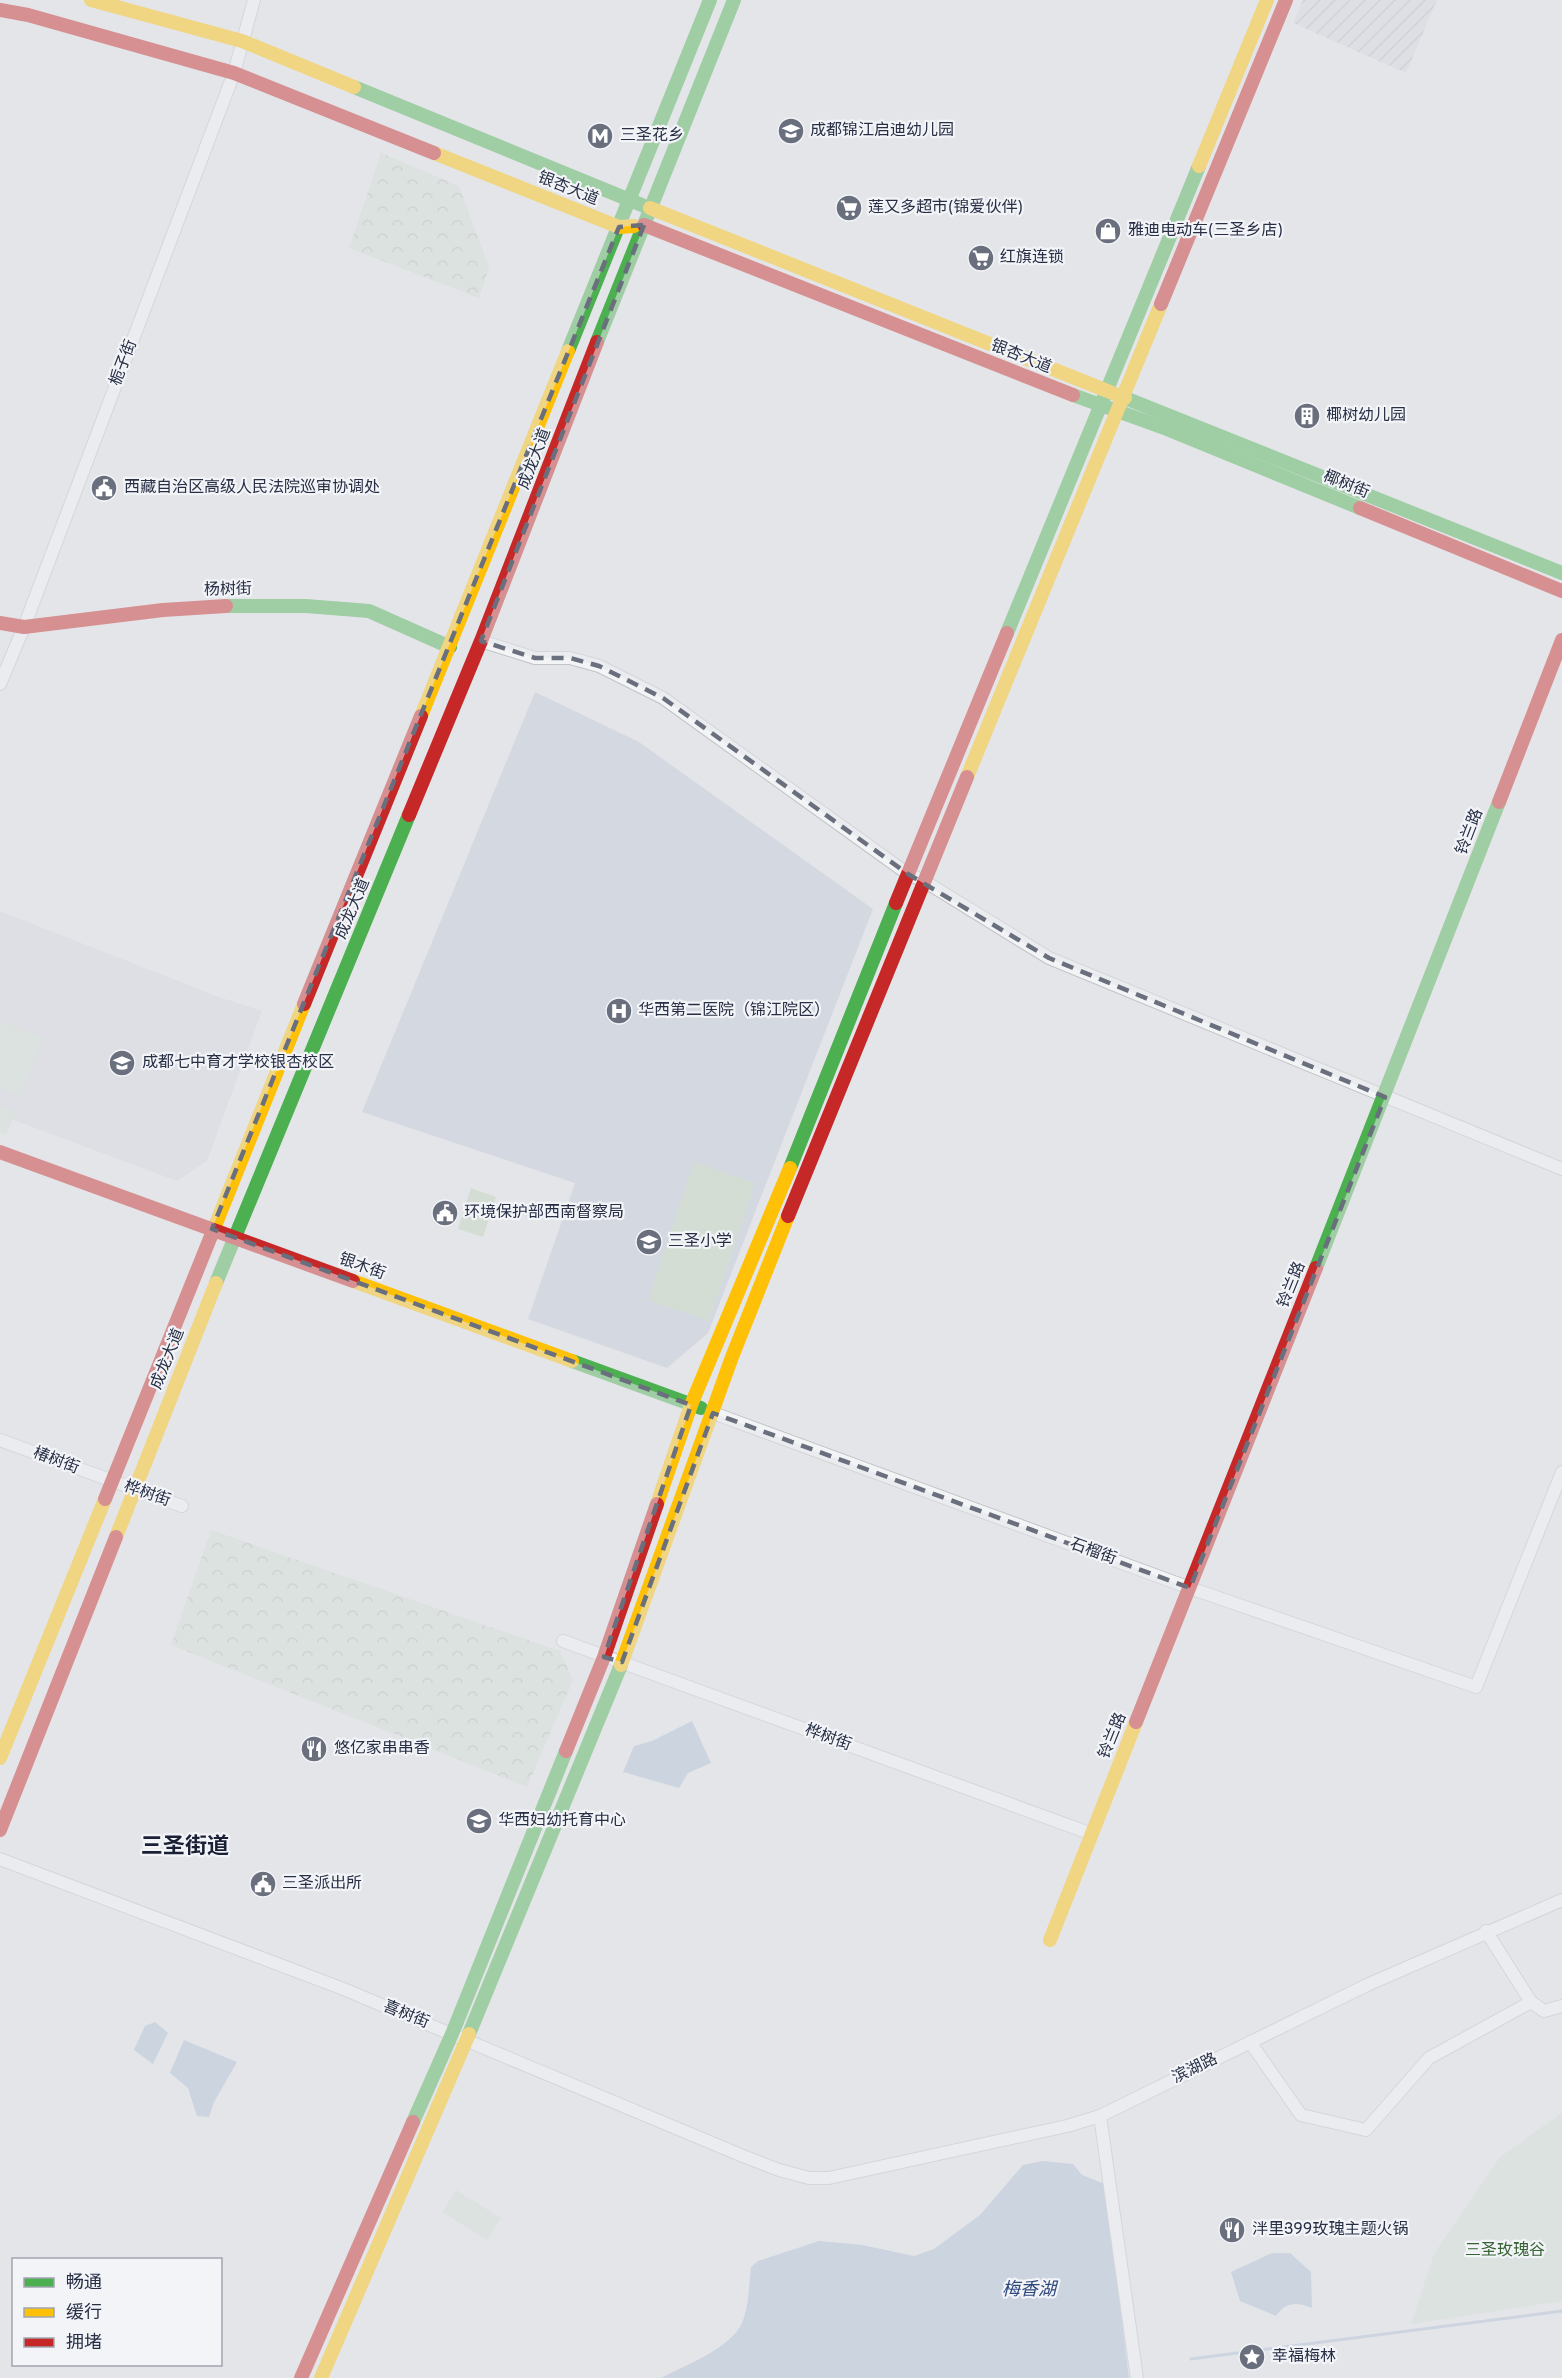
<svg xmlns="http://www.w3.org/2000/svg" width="1562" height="2378" font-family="Overpass,'Noto Sans SC',sans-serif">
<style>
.built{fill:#d4d8e0}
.industrial{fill:url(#industrial-furrows)}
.park{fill:url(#park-crowns)}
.garden{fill:#d3ddd4}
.water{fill:#b0bed6}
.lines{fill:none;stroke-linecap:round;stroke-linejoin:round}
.stream{stroke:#b0bed6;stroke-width:3}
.street-casing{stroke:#c2c3c7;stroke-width:14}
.street{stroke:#f3f4f6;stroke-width:12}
.fast{stroke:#4caf50;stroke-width:14}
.slow{stroke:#ffc107;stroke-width:14}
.jam{stroke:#c62828;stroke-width:14}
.marked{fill:none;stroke:#6a6f7e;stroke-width:4.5;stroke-dasharray:12 8;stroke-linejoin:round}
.labels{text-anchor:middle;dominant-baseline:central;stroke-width:4.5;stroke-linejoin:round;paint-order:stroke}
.poi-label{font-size:16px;fill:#282f45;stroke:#f2f4f8;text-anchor:start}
.street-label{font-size:16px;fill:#282f45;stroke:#f2f4f8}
.park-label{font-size:16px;fill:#376234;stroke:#f2f4f8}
.water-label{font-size:18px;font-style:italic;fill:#2e487d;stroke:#f2f4f8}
.district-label{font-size:22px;font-weight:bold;fill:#1a2036;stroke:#f2f4f8}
</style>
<defs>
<pattern id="industrial-furrows" width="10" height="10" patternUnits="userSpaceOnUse" patternTransform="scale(1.5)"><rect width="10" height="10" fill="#d4d8e0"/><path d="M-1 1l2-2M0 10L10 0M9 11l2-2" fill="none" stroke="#b6bac2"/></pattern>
<pattern id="park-crowns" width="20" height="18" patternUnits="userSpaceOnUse" patternTransform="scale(1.5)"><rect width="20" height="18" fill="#d3ddd4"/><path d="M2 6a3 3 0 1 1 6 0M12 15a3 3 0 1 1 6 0" fill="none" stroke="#b5beb7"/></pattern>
</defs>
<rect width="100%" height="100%" fill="#e4e5e9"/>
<!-- built -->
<g class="built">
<path d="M535,692L639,742L873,909L708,1333L667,1368L528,1319L575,1183L362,1112Z"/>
<path d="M0,911L219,997L262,1011L207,1161L177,1181L0,1115Z"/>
</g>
<!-- industrial -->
<path class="industrial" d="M1303,0H1437L1406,73L1293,23Z"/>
<!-- park -->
<g class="park">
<path d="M381,153L459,186L489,268L479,298L349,248Z"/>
<path d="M211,1530L560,1651L573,1680L527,1787L171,1645Z"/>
</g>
<!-- garden -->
<g class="garden">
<path d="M0,1021L43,1039L20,1096L0,1088Z"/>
<path d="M0,1106L16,1112L6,1135L0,1132Z"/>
<path d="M694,1162L755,1183L709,1321L648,1300Z"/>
<path d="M471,1188L496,1197L483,1237L458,1229Z"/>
<path d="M1562,2113V2301L1411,2324L1434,2254L1500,2157Z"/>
<path d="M456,2190L501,2218L487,2240L442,2212Z"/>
</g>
<!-- water -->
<g class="water">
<path d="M692,1721L711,1763L688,1773L679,1788L623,1772L634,1746L652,1741Z"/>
<path d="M155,2022L168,2033L153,2064L134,2050L145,2026Z"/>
<path d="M184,2040L237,2062L214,2102L209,2117L197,2116L188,2088L170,2073Z"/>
<path d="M1042,2161L1073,2164L1082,2175L1105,2184L1129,2378H661C684,2366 731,2348 742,2323C749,2306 749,2285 751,2267L758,2261L819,2241L862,2245L914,2256L934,2249L980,2215L1023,2165Z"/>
<path d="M1272,2253H1290L1311,2272L1312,2308C1297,2302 1286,2301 1276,2316L1240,2301L1231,2272Z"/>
</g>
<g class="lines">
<!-- stream -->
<path class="stream" d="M1191,2359L1562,2311"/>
<defs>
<g id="street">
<path d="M481,641L535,658H570L599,666L663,698L908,874L924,881L1049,958L1562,1169"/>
<path d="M0,684L24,627L234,73L254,0"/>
<path d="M713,1413L1190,1588L1476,1687L1562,1472"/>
<path d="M0,1440L182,1506"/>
<path d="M563,1641L1092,1834"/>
<path d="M0,1859L341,1988L743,2156L779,2170L809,2178H829L1067,2126L1100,2116L1367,1985L1562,1900"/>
<path d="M1486,1931L1531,2002"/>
<path d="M1250,2042L1301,2115L1366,2130L1429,2058L1531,2002L1544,2011L1562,2006"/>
<path d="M1100,2116L1137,2378"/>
</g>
</defs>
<!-- street casing -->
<use href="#street" class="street-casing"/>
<!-- street -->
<use href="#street" class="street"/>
<!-- fast -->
<g class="fast">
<path d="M354,87L642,205"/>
<path d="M597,342L734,0"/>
<path d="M568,351L710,0"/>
<path d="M1073,395L1167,429L1360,508"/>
<path d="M1125,398L1562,573"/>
<path d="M226,606H306L369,611L450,647"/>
<path d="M1007,633L1199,166"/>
<path d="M790,1168L896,903"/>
<path d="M1316,1268L1499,802"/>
<path d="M216,1283L409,815"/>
<path d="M572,1361L701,1408"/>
<path d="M469,2034L621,1665"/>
<path d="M413,2122L452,2034L566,1751"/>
</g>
<!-- slow -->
<g class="slow">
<path d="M91,0L242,41L354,87"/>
<path d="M434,153L619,227L634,226"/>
<path d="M1199,166L1267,0"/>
<path d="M650,208L1125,398"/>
<path d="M421,716L568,351"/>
<path d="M967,777L1161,304"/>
<path d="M211,1236L304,1004"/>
<path d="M353,1281L572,1361"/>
<path d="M657,1504L691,1405L790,1168"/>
<path d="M116,1537L216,1283"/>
<path d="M621,1665L732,1357L788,1216"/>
<path d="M0,1758L105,1499"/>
<path d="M1050,1940L1136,1722"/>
<path d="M321,2378L469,2034"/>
</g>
<!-- jam -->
<g class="jam">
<path d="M0,10L28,15L234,73L434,153"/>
<path d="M644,225L1073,395"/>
<path d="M1161,304L1286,0"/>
<path d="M1360,508L1562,591"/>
<path d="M0,623L24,627L163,610L226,606"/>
<path d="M1499,802L1562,640"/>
<path d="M409,815L481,641L597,342"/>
<path d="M896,903L1007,633"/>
<path d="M304,1004L421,716"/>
<path d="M0,1152L353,1281"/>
<path d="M788,1216L967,777"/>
<path d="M105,1499L211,1236"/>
<path d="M1136,1722L1316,1268"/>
<path d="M566,1751L604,1657L657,1504"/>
<path d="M0,1830L116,1537"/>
<path d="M301,2378L413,2122"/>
</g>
</g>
<!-- marked area -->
<path d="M0 0H1562V2378H0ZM644,225L481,641L535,658H570L599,666L663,698L908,874L1049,958L1385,1097L1190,1588L713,1413L622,1662L604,1657L691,1405L212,1229L619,227Z" fill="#e4e5e9" fill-opacity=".55" fill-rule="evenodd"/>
<path class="marked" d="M644,225L481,641L535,658H570L599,666L663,698L908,874L1049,958L1385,1097L1190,1588L713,1413L622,1662L604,1657L691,1405L212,1229L619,227Z"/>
<!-- icons -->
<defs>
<symbol id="school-disc" viewBox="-11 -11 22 22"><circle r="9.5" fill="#6a6f7e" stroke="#f2f4f8"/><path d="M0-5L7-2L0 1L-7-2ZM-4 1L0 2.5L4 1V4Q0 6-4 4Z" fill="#fff"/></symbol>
<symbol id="metro-disc" viewBox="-11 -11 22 22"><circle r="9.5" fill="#6a6f7e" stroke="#f2f4f8"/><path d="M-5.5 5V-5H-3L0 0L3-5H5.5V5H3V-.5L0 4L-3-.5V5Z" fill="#fff"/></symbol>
<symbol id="supermarket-disc" viewBox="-11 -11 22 22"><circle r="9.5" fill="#6a6f7e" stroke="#f2f4f8"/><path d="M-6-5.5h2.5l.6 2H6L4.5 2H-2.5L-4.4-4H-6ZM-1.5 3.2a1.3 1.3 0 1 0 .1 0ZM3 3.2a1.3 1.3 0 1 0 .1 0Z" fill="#fff"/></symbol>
<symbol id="shop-disc" viewBox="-11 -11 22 22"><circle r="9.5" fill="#6a6f7e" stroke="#f2f4f8"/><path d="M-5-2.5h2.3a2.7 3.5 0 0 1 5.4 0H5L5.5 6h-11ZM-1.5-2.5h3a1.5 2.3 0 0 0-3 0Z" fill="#fff"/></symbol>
<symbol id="building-disc" viewBox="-11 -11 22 22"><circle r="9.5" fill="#6a6f7e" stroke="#f2f4f8"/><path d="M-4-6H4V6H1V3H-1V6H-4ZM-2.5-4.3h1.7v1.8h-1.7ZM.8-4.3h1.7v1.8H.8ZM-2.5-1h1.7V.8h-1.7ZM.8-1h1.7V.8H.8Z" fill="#fff"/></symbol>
<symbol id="civic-disc" viewBox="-11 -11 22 22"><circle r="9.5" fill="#6a6f7e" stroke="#f2f4f8"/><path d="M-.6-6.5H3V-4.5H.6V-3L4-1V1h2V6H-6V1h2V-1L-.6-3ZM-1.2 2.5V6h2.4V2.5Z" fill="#fff"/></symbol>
<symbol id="hospital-disc" viewBox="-11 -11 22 22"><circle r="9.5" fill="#6a6f7e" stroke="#f2f4f8"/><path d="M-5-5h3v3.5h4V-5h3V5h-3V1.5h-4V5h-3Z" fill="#fff"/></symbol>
<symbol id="restaurant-disc" viewBox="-11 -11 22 22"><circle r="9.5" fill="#6a6f7e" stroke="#f2f4f8"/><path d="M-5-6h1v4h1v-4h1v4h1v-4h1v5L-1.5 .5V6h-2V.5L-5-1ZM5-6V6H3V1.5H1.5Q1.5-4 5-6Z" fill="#fff"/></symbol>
<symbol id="sight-disc" viewBox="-11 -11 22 22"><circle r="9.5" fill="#6a6f7e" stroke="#f2f4f8"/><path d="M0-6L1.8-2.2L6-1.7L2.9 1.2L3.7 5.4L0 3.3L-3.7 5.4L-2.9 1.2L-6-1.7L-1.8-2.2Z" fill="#fff"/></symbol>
</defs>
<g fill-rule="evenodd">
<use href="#school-disc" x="776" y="116" width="30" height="30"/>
<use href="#metro-disc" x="585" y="121" width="30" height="30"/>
<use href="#supermarket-disc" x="834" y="193" width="30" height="30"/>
<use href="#shop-disc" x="1093" y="216" width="30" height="30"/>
<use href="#supermarket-disc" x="966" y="243" width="30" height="30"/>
<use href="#building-disc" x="1292" y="401" width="30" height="30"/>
<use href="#civic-disc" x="89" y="473" width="30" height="30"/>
<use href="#hospital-disc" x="604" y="996" width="30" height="30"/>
<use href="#school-disc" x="107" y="1048" width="30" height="30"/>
<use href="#civic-disc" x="430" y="1198" width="30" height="30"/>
<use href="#school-disc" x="634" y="1227" width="30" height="30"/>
<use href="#restaurant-disc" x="299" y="1734" width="30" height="30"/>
<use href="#school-disc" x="464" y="1806" width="30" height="30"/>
<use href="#civic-disc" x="248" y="1869" width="30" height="30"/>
<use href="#restaurant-disc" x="1217" y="2215" width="30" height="30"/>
<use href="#sight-disc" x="1237" y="2342" width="30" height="30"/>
</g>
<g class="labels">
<!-- poi labels -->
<g class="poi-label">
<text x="810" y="131">成都锦江启迪幼儿园</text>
<text x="620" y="136">三圣花乡</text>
<text x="868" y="208">莲又多超市(锦爱伙伴)</text>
<text x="1128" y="231">雅迪电动车(三圣乡店)</text>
<text x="1000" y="258">红旗连锁</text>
<text x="1326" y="416">椰树幼儿园</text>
<text x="124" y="488">西藏自治区高级人民法院巡审协调处</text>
<text x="638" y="1011">华西第二医院（锦江院区）</text>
<text x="142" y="1063">成都七中育才学校银杏校区</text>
<text x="464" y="1213">环境保护部西南督察局</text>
<text x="668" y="1242">三圣小学</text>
<text x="334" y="1749">悠亿家串串香</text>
<text x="498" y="1821">华西妇幼托育中心</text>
<text x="282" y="1884">三圣派出所</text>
<text x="1252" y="2230">泮里·399玫瑰主题火锅</text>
<text x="1272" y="2357">幸福梅林</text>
</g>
<!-- street labels -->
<g class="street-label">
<text transform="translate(568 189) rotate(22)">银杏大道</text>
<text transform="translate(1021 357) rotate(22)">银杏大道</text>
<text transform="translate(124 363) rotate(-69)">栀子街</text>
<text transform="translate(535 459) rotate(-69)">成龙大道</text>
<text transform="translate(1346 485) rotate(22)">椰树街</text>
<text transform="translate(228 590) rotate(-1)">杨树街</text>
<text transform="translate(1470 832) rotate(-69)">铃兰路</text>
<text transform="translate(353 909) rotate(-67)">成龙大道</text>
<text transform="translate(362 1267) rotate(20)">银木街</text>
<text transform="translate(1292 1285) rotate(-68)">铃兰路</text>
<text transform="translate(168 1359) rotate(-68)">成龙大道</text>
<text transform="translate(56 1461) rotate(21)">椿树街</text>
<text transform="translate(147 1494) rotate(19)">桦树街</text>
<text transform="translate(1093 1552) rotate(20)">石榴街</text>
<text transform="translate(1113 1736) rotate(-68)">铃兰路</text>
<text transform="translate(828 1738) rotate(20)">桦树街</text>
<text transform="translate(406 2015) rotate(22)">喜树街</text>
<text transform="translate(1195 2069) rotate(-26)">滨湖路</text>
</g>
<!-- park labels -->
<g class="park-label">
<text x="1505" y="2251">三圣玫瑰谷</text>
</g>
<!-- water labels -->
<g class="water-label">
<text x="1029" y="2290">梅香湖</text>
</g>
<!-- district labels -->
<g class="district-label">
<text x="185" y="1847">三圣街道</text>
</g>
</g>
<!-- legend -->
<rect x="12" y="2258" width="210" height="108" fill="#f2f4f8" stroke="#a1a5b0" stroke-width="1.5"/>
<rect x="24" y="2278" width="30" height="9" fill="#4caf50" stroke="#a1a5b0" stroke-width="1.5"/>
<text x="66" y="2288" font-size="18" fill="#282f45">畅通</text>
<rect x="24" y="2308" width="30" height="9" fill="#ffc107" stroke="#a1a5b0" stroke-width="1.5"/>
<text x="66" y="2318" font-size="18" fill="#282f45">缓行</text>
<rect x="24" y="2338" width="30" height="9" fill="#c62828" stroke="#a1a5b0" stroke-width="1.5"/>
<text x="66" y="2348" font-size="18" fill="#282f45">拥堵</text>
</svg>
